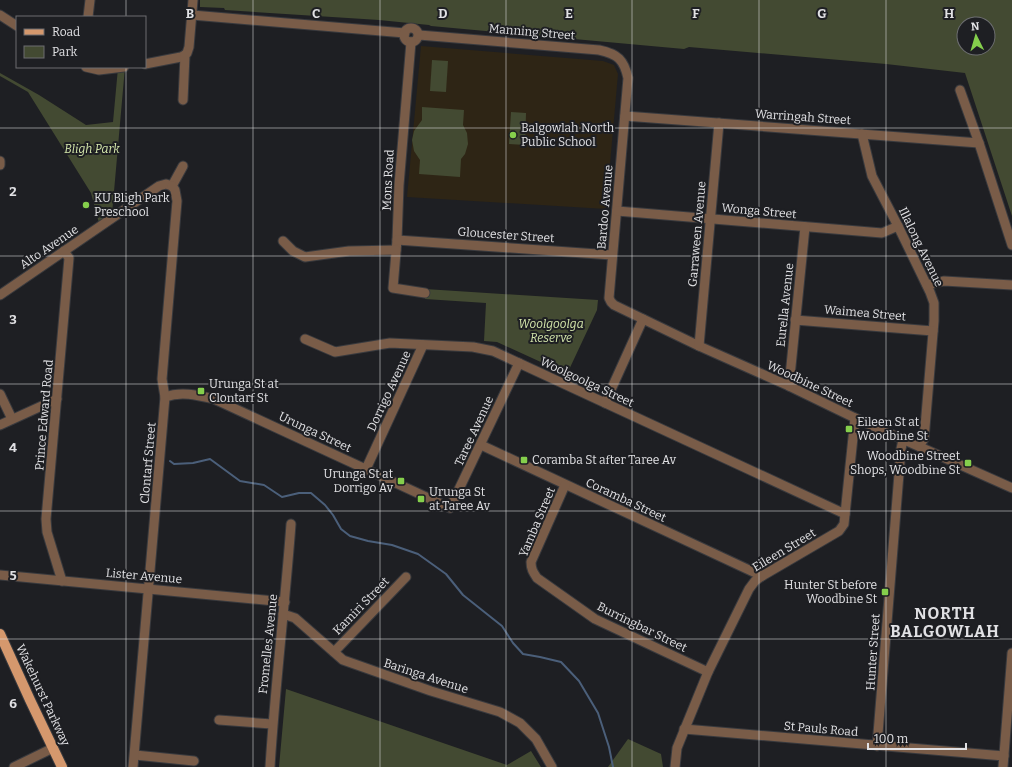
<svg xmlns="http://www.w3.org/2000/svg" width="1012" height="767" font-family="Bitter,serif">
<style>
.education{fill:#2e2515}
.green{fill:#434a32;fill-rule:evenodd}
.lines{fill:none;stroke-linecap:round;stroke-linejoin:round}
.stream{stroke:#4b5f7a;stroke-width:2}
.minor-casing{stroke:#393a3e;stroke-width:11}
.major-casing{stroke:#393a3e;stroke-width:12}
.minor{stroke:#795c48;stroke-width:9}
.major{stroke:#d5986d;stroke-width:10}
.grid{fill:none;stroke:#e1e1e4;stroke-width:1;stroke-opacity:0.55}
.poi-dot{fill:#85cf4c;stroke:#1e1f23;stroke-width:1.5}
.labels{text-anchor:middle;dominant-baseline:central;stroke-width:4;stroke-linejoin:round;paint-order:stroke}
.street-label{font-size:12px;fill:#e1e1e4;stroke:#1e1f23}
.poi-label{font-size:12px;fill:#e1e1e4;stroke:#1e1f23;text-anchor:start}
.park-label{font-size:12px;font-style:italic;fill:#d4e6ab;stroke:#1e1f23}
.district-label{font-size:16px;font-weight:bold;letter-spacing:1px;fill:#e1e1e4;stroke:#1e1f23}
.grid-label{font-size:13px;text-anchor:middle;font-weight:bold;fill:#e1e1e4;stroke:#1e1f23;stroke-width:4;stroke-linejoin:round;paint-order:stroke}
</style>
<rect width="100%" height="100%" fill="#1e1f23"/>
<!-- education -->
<path class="education" d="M421,46L603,61L614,65L618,74L606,209L407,197Z"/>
<!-- green -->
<g class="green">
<path d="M200,0H1012V216L965,73L886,64L689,47L684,49L431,26L429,25L379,20L225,10L224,8L200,7ZM964,24H988V48H964Z"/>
<path d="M432,60L448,61L446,92L430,91Z"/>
<path d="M125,67L112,214L99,223L91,193L28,92L0,76V73L39,95L86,125L113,122L118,68Z"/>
<path d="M422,107L464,110L463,125L467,133L468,144L465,154L461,159L460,177L419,174L420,160L414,151L412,140L414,131L422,120Z"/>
<path d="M511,112L526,113L525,145L509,144Z"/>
<path d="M425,289L598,300L597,310L567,374L497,342L484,341L486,303L425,299Z"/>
<path d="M286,689L507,765L531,751L541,767H279Z"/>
<path d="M628,739L661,754L663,767H608Z"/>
</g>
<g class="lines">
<!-- stream -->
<path class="stream" d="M170,461L174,464L193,463L210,459L240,481L264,485L282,497L299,493H311L325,505L333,515L341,529L350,536L368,541L392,545L418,554L446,574L463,595L502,626L513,643L523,654L540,657L561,662L579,681L598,713L609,747L613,767"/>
<defs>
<g id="minor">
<path d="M0,15L17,26"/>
<path d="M192,15L405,33"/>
<path d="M88,17L90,0"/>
<circle cx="411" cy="35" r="7"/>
<path d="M419,35L599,50C618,54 624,60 628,78L609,298L611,302L614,305L699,346L789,386L855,418L1012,488"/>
<path d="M411,42L399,185L397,240L393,288L425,293"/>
<path d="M145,64L181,57L185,55"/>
<path d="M86,67L99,70L124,67"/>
<path d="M960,90L979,143L1012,245"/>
<path d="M183,100L185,55L187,53L189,47L193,0"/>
<path d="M625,116L979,143"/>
<path d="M862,134L872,176L898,226L930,292L934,303V321L924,439L919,446"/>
<path d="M0,161V165"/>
<path d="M172,186L183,166"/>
<path d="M617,211L882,233L898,226"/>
<path d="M397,240L612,255"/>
<path d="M283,241L293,251L305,257L349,251L396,250"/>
<path d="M927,285L944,281L1012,285"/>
<path d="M0,295L159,186L166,184L172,186"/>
<path d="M795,320L933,331"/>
<path d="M305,339L335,352L390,343L473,347L493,351L845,514"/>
<path d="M699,346L719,123"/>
<path d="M789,386L805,227"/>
<path d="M0,394L12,419"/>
<path d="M165,397C181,391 197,395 214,399L450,508L519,363"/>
<path d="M605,403L643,319"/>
<path d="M0,425L57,399"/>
<path d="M481,445L762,576"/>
<path d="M366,469L423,345"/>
<path d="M565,485L531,562C531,569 533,572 537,578L595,619L708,672"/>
<path d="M0,575L285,602"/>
<path d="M62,581L47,532L46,519L69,258L64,251"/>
<path d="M283,614L295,618L343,660L431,691L500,712L520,723L536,739L552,767"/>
<path d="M334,652L406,577"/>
<path d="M219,720L272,724"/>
<path d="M684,729L1004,756"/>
<path d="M877,746L901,449L903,440"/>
<path d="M135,755L194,761"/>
<path d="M14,767L53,748"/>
<path d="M133,767L165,397L162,379L177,201L175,190L172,186"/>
<path d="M270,767C275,686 285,605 291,524"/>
<path d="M675,767L677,748L708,672L749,589L755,581L762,576L839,531L844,524L855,418"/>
<path d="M1003,767L1012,653"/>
</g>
<path id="major" d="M0,634L30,700L62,767"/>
</defs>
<!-- minor casing -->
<use href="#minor" class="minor-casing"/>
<!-- major casing -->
<use href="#major" class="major-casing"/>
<!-- minor -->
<use href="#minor" class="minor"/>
<!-- major -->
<use href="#major" class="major"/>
</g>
<!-- grid -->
<path class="grid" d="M126,0V17M253,0V767M380,0V767M506,0V767M632,0V767M759,0V767M886,0V767M126,67V767M0,128H1012M0,256H1012M0,384H1012M0,511H1012M0,639H1012"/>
<!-- markers -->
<g class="poi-dot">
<circle cx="513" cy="135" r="4"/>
<circle cx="86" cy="205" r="4"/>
<rect x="197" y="387" width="8" height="8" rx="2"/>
<rect x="845" y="425" width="8" height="8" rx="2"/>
<rect x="520" y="456" width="8" height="8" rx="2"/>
<rect x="964" y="459" width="8" height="8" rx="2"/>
<rect x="397" y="477" width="8" height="8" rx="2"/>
<rect x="417" y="495" width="8" height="8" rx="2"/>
<rect x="881" y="588" width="8" height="8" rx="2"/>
</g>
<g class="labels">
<!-- street labels -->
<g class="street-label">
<text transform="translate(532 32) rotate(5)">Manning Street</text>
<text transform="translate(803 117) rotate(4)">Warringah Street</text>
<text transform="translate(388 180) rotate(-87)">Mons Road</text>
<text transform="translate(605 207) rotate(-85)">Bardoo Avenue</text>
<text transform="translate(759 211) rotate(5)">Wonga Street</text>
<text transform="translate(697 234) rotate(-85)">Garraween Avenue</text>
<text transform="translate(506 235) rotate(4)">Gloucester Street</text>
<text transform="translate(49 247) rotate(-34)">Alto Avenue</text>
<text transform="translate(921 247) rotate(64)">Illalong Avenue</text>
<text transform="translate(785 305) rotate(-84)">Eurella Avenue</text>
<text transform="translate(865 313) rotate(5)">Waimea Street</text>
<text transform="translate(587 382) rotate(25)">Woolgoolga Street</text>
<text transform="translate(810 384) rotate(25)">Woodbine Street</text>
<text transform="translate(389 391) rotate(-65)">Dorrigo Avenue</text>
<text transform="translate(44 415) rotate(-85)">Prince Edward Road</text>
<text transform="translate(474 431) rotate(-65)">Taree Avenue</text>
<text transform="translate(315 432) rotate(25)">Urunga Street</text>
<text transform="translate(148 463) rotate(-85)">Clontarf Street</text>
<text transform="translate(626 500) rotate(25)">Coramba Street</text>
<text transform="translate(537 522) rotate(-67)">Yamba Street</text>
<text transform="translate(784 550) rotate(-31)">Eileen Street</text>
<text transform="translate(144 576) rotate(5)">Lister Avenue</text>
<text transform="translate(361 606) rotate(-46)">Kamiri Street</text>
<text transform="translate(642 627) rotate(26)">Burringbar Street</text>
<text transform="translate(268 644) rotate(-84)">Fromelles Avenue</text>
<text transform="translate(873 652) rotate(-86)">Hunter Street</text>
<text transform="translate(426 676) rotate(18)">Baringa Avenue</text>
<text transform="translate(43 695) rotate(65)">Wakehurst Parkway</text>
<text transform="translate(821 729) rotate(5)">St Pauls Road</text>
</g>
<!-- poi labels -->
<g class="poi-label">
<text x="521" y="128">Balgowlah North<tspan x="521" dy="14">Public School</tspan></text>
<text x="94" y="198">KU Bligh Park<tspan x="94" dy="14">Preschool</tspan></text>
<text x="209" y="384">Urunga St at<tspan x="209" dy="14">Clontarf St</tspan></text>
<text x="857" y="422">Eileen St at<tspan x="857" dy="14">Woodbine St</tspan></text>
<text x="960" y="456" text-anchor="end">Woodbine Street<tspan x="960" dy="14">Shops, Woodbine St</tspan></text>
<text x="532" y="460">Coramba St after Taree Av</text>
<text x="393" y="474" text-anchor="end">Urunga St at<tspan x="393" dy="14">Dorrigo Av</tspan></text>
<text x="429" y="492">Urunga St<tspan x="429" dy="14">at Taree Av</tspan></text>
<text x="877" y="585" text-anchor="end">Hunter St before<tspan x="877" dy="14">Woodbine St</tspan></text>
</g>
<!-- park labels -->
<g class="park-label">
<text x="92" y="149">Bligh Park</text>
<text x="551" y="324">Woolgoolga<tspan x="551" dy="14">Reserve</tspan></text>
</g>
<!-- district labels -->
<g class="district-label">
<text x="945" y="613">NORTH<tspan x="945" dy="18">BALGOWLAH</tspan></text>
</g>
</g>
<g class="grid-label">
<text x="190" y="18">B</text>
<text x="316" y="18">C</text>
<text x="443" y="18">D</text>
<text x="569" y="18">E</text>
<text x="696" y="18">F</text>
<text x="822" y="18">G</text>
<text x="949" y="18">H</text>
<text x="13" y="196">2</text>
<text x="13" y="324">3</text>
<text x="13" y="452">4</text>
<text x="13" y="580">5</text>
<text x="13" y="708">6</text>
</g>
<!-- legend -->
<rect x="16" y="16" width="130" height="52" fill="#1e1f23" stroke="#6c6d70"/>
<rect x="24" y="29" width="20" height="6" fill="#d5986d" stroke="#6c6d70"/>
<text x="52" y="36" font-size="12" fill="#e1e1e4">Road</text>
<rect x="24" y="46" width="20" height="12" fill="#434a32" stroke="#6c6d70"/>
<text x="52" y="56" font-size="12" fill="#e1e1e4">Park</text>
<!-- north arrow -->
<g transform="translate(976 36) rotate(355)"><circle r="19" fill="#1e1f23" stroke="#6c6d70"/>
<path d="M0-3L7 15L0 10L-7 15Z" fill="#85cf4c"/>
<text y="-6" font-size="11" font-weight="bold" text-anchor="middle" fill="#e1e1e4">N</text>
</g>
<!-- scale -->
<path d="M868 743v6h98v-6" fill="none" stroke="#e1e1e4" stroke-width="2"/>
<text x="874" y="743" font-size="12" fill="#e1e1e4" stroke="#1e1f23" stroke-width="3" paint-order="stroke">100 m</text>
</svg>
